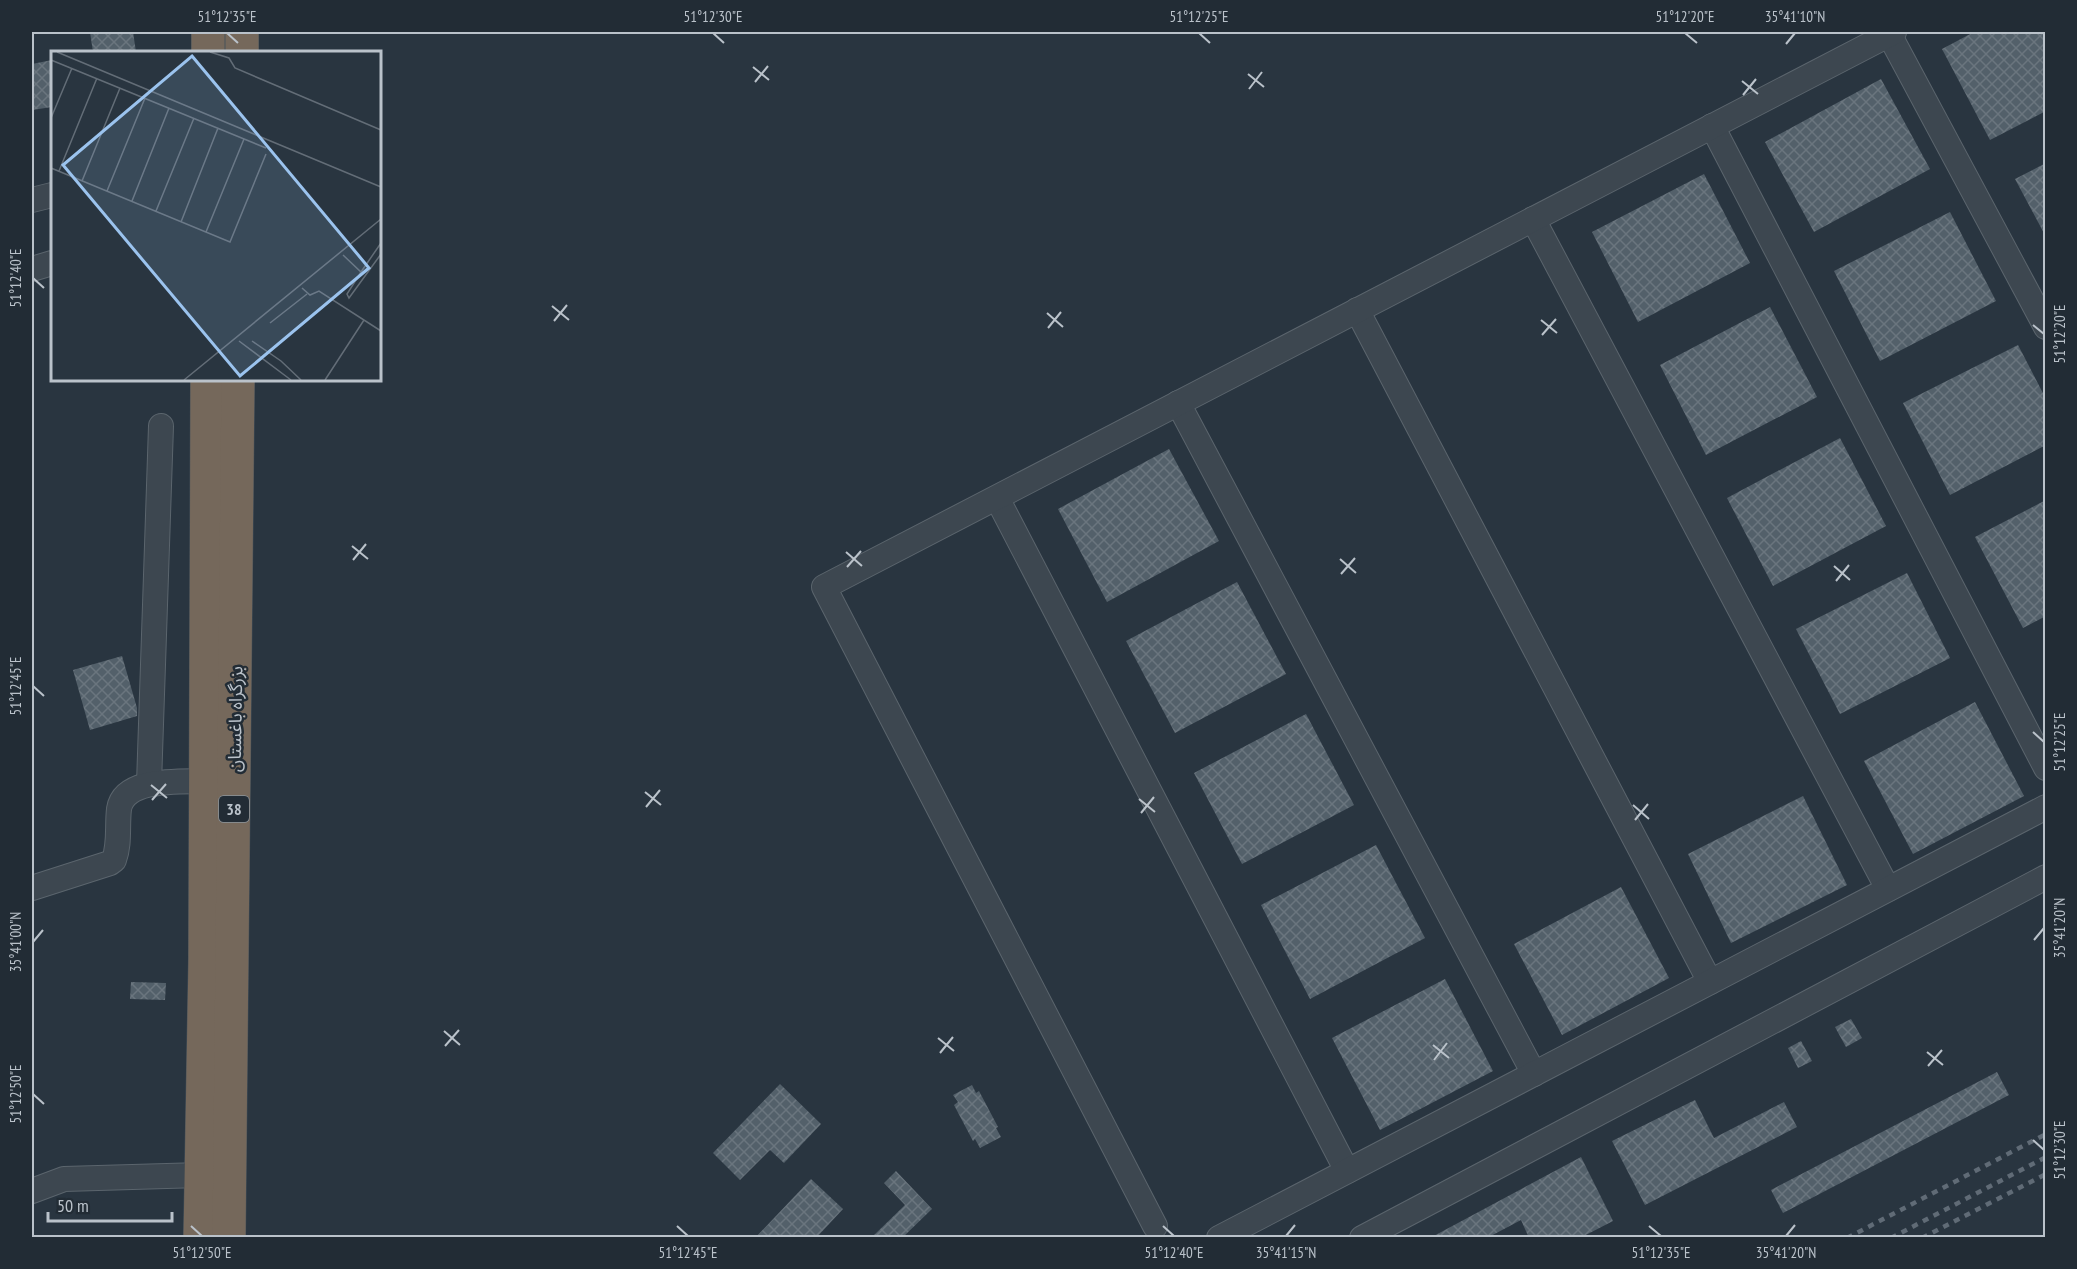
<svg xmlns="http://www.w3.org/2000/svg" width="2077" height="1269" font-family="'PT Sans Narrow','Noto Sans Arabic',sans-serif">
<style>
.building{fill:url(#building-cross-hatch)}
.lines{fill:none;stroke-linecap:round;stroke-linejoin:round}
.minor-casing{stroke:#5b656d;stroke-width:26}
.highway-casing{stroke:#48525a;stroke-width:34}
.minor{stroke:#3d4750;stroke-width:24}
.highway{stroke:#75685b;stroke-width:33}
.rail{stroke:#606b76;stroke-width:4.5;stroke-dasharray:6 6;stroke-linecap:butt}
.ticks{fill:none;stroke:#bac2ca;stroke-width:2}
.labels{text-anchor:middle;dominant-baseline:central;stroke-width:5;stroke-linejoin:round;paint-order:stroke}
.shield{fill:#222c35;stroke:#8c959d;stroke-width:1.5}
.shield-label{font-size:16px;font-weight:bold;fill:#bac2ca}
.street-label{font-size:18px;fill:#bac2ca;stroke:#222c35}
.inset-road{fill:none;stroke:#636d77;stroke-width:1.5}
.view{fill:#9bc3ee;fill-opacity:0.15;stroke:#9bc3ee;stroke-width:3}
.inset-edge{fill:none;stroke:#bac2ca;stroke-width:3}
.neatline{fill:none;stroke:#bac2ca;stroke-width:2}
.ticks-label{font-size:15px;text-anchor:middle;fill:#bac2ca}
</style>
<defs>
<pattern id="building-cross-hatch" width="8" height="8" patternUnits="userSpaceOnUse" patternTransform="scale(1.5)"><rect width="8" height="8" fill="#53606a"/><path d="M0 0l8 8M0 8l8-8" fill="none" stroke="#6a757e"/></pattern>
</defs>
<rect width="100%" height="100%" fill="#293540"/>
<!-- building -->
<g class="building">
<path d="M90,32H133L136,52H93Z"/>
<path d="M1974,32H2046V111L1990,140L1942,49Z"/>
<path d="M52,60V107L32,110V64Z"/>
<path d="M1881,79L1930,169L1814,232L1765,142Z"/>
<path d="M2046,163V237L2015,179Z"/>
<path d="M1704,174L1750,263L1638,322L1592,232Z"/>
<path d="M1950,212L1996,301L1880,361L1834,271Z"/>
<path d="M1770,307L1817,397L1706,455L1660,365Z"/>
<path d="M2018,345L2046,399V445L1950,495L1903,403Z"/>
<path d="M1840,438L1886,526L1773,586L1727,498Z"/>
<path d="M1169,449L1219,541L1107,602L1058,509Z"/>
<path d="M2046,500V616L2023,628L1975,537Z"/>
<path d="M1907,573L1950,658L1840,714L1796,629Z"/>
<path d="M1237,582L1286,674L1175,733L1126,641Z"/>
<path d="M122,656L137,708V716L90,730L73,670Z"/>
<path d="M1975,702L2024,796L1913,854L1864,761Z"/>
<path d="M1306,714L1354,805L1242,864L1194,773Z"/>
<path d="M1803,796L1847,885L1731,943L1688,854Z"/>
<path d="M1376,845L1425,938L1310,999L1261,905Z"/>
<path d="M1621,887L1669,978L1562,1035L1514,944Z"/>
<path d="M1445,979L1493,1071L1380,1130L1332,1038Z"/>
<path d="M131,982L166,983L165,1000L130,999Z"/>
<path d="M1851,1019L1862,1038L1846,1047L1835,1027Z"/>
<path d="M1801,1041L1812,1061L1798,1068L1788,1048Z"/>
<path d="M1997,1072L2009,1095L1783,1213L1771,1190Z"/>
<path d="M780,1084L821,1124L784,1163L770,1150L740,1180L713,1153Z"/>
<path d="M972,1085L976,1093L979,1091L998,1127L996,1128L1001,1137L980,1148L975,1139L973,1141L954,1105L958,1102L953,1095Z"/>
<path d="M1695,1100L1714,1138L1784,1102L1797,1127L1645,1205L1612,1141Z"/>
<path d="M1581,1157L1613,1221L1580,1238H1529L1521,1220L1487,1238H1430Z"/>
<path d="M896,1171L932,1209L902,1238H871L905,1205L884,1183Z"/>
<path d="M811,1179L843,1209L816,1238H755Z"/>
</g>
<g class="lines">
<defs>
<g id="minor">
<path d="M1889,34L2046,327"/>
<path d="M1712,126L2046,768"/>
<path d="M32,200L52,195"/>
<path d="M1533,219L1888,889"/>
<path d="M32,269L52,263"/>
<path d="M1357,310L1710,982"/>
<path d="M1178,403L1534,1074"/>
<path d="M997,498L1347,1171"/>
<path d="M149,784L161,426"/>
<path d="M32,888L110,863L114,860C120,844 117,826 119,809C124,777 182,782 205,781"/>
<path d="M32,1191L64,1179L201,1175"/>
<path d="M1155,1226L824,587L1894,32"/>
<path d="M1219,1238L2046,807"/>
<path d="M1362,1238L2046,877"/>
</g>
<g id="highway">
<path d="M208,52V32"/>
<path d="M242,52V32"/>
<path d="M200,1238L205,958L207,380"/>
<path d="M229,1238L238,380"/>
</g>
</defs>
<!-- minor casing -->
<use href="#minor" class="minor-casing"/>
<!-- highway casing -->
<use href="#highway" class="highway-casing"/>
<!-- minor -->
<use href="#minor" class="minor"/>
<!-- highway -->
<use href="#highway" class="highway"/>
<!-- rail -->
<g class="rail">
<path d="M1847,1238L2046,1134"/>
<path d="M1891,1238L2046,1157"/>
<path d="M1922,1238L2046,1174"/>
</g>
</g>
<!-- ticks -->
<path class="ticks" d="M227,33L238,43M713,33L724,43M1199,33L1210,43M1685,33L1697,43M1786,44L1795,33M753,67L769,80M1248,74L1264,87M1742,81L1758,94M755,82L768,66M1249,89L1262,72M1743,95L1756,79M33,278L44,288M552,306L569,320M1047,313L1063,327M1541,320L1557,333M554,321L567,305M2033,325L2044,334M1048,328L1061,312M1542,335L1556,319M352,546L368,559M846,552L862,566M1340,559L1356,573M353,560L366,544M1834,566L1850,580M847,567L861,551M1341,574L1355,558M1836,581L1849,565M33,686L44,696M2033,732L2044,742M151,785L167,798M645,792L661,805M1139,799L1155,812M152,800L166,784M1633,805L1649,819M646,807L660,790M1141,813L1154,797M1635,820L1648,804M2034,940L2044,928M33,942L43,930M444,1031L460,1045M938,1038L954,1051M1433,1045L1449,1058M445,1046L459,1030M1927,1052L1943,1065M940,1053L953,1037M1434,1060L1447,1043M1928,1066L1942,1050M33,1094L44,1104M2033,1140L2044,1150M191,1226L202,1236M677,1226L688,1236M1163,1226L1174,1236M1649,1226L1661,1236M1286,1236L1295,1225M1786,1236L1795,1225"/>
<g class="labels">
<!-- shield labels -->
<rect class="shield" x="219" y="796" width="30" height="26" rx="4.5"/>
<g class="shield-label">
<text x="234" y="809">38</text>
</g>
<!-- street labels -->
<g class="street-label">
<text transform="translate(235 719) rotate(-89)">بزرگراه باغستان</text>
</g>
</g>
<!-- overview -->
<g transform="translate(51 51)">
<rect width="330" height="330" fill="#293540"/>
<path class="inset-road" d="M6,1L330,136M159,1L178,7L184,17L330,79M0,9L215,97M0,67L21,17M0,117L179,191L215,103M8,120L46,27M31,130L69,37M56,140L94,47M81,150L118,57M105,160L143,67M130,171L167,77M155,181L193,88M292,204L310,221L330,192M310,221L296,243L298,247L330,203M251,237L259,244L268,240L330,280M219,272L256,243M188,290L240,329M201,290L230,310L250,329M133,329L330,168M274,329L313,269"/>
<path class="view" d="M141,5L318,217L189,325L12,114Z"/>
<rect width="330" height="330" class="inset-edge"/>
</g>
<!-- border -->
<rect width="2077" height="1269" fill="none" stroke="#222c35" stroke-width="66"/>
<!-- scale -->
<path d="M48 1212v9h124v-9" fill="none" stroke="#bac2ca" stroke-width="3"/>
<text x="57" y="1212" font-size="18" fill="#bac2ca" stroke="#222c35" stroke-width="4.5" paint-order="stroke">50 m</text>
<rect x="33" y="33" width="2011" height="1203" class="neatline"/>
<g class="ticks-label">
<text x="227" y="22">51°12'35"E</text>
<text x="713" y="22">51°12'30"E</text>
<text x="1199" y="22">51°12'25"E</text>
<text x="1685" y="22">51°12'20"E</text>
<text x="1795" y="22">35°41'10"N</text>
<text transform="translate(16 278) rotate(-90)" y="5">51°12'40"E</text>
<text transform="translate(2060 334) rotate(-90)" y="5">51°12'20"E</text>
<text transform="translate(16 686) rotate(-90)" y="5">51°12'45"E</text>
<text transform="translate(2060 742) rotate(-90)" y="5">51°12'25"E</text>
<text transform="translate(2060 928) rotate(-90)" y="5">35°41'20"N</text>
<text transform="translate(16 942) rotate(-90)" y="5">35°41'00"N</text>
<text transform="translate(16 1094) rotate(-90)" y="5">51°12'50"E</text>
<text transform="translate(2060 1150) rotate(-90)" y="5">51°12'30"E</text>
<text x="202" y="1258">51°12'50"E</text>
<text x="688" y="1258">51°12'45"E</text>
<text x="1174" y="1258">51°12'40"E</text>
<text x="1286" y="1258">35°41'15"N</text>
<text x="1661" y="1258">51°12'35"E</text>
<text x="1786" y="1258">35°41'20"N</text>
</g>
</svg>
